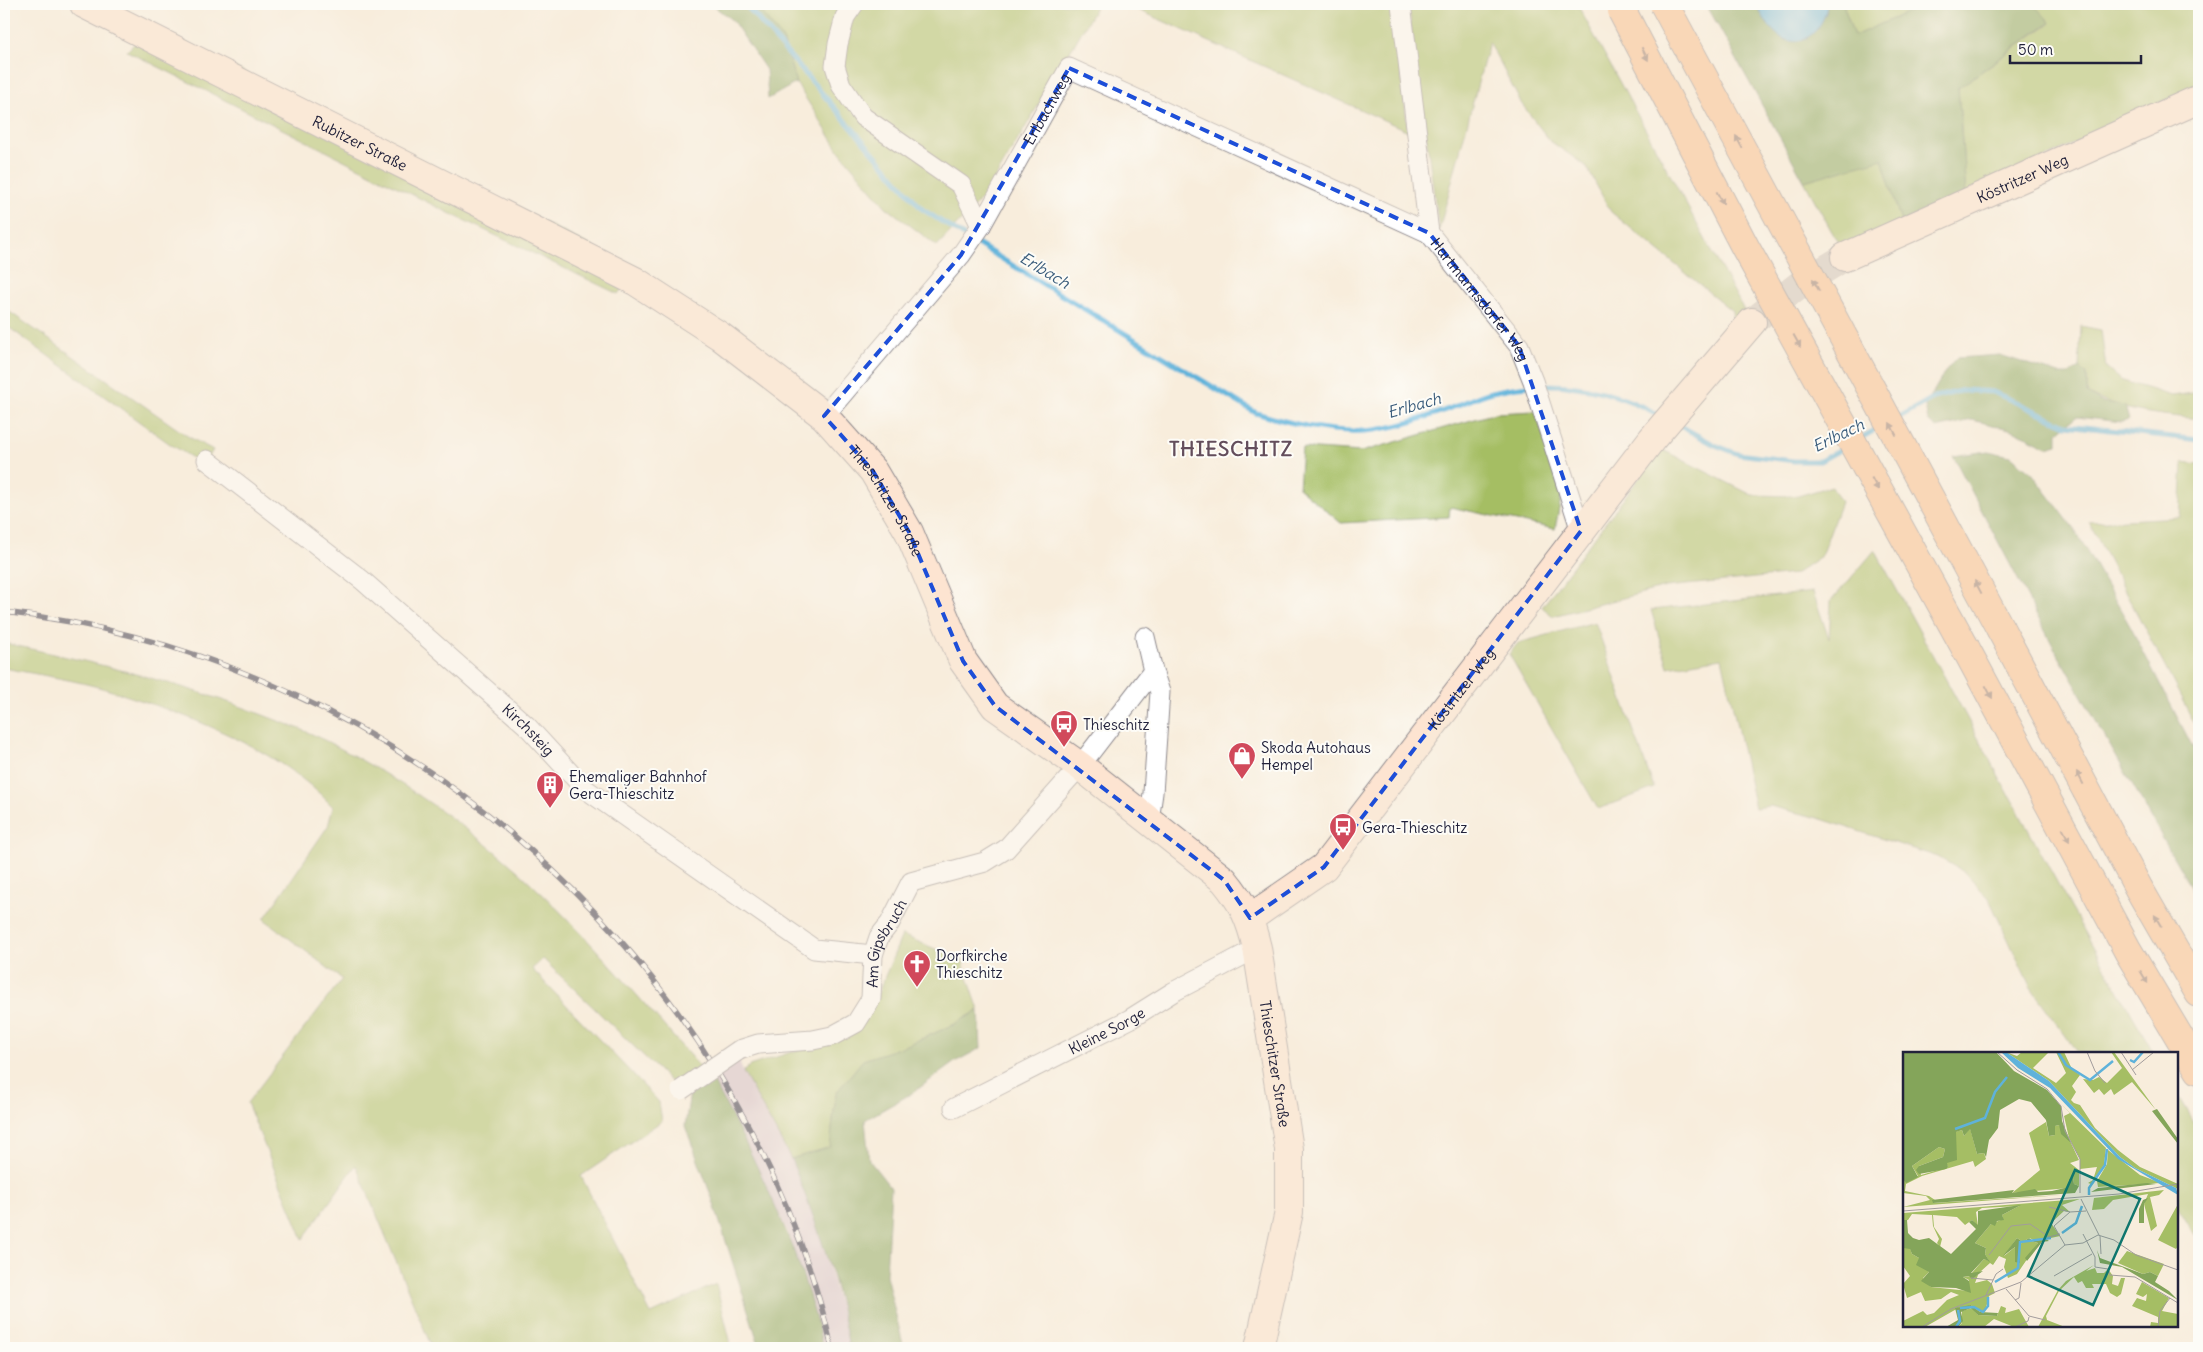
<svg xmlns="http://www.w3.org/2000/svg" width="2203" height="1352" font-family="Delius,sans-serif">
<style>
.industrial{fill:#d1bdcb}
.green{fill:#a5be64;stroke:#647050}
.forest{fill:#84a55a;stroke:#53644a}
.water{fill:#5fb2da;stroke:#406a8a}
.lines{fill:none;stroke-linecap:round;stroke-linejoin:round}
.stream{stroke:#5fb2da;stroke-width:5}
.secondary-tunnel{stroke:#cdc4bc;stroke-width:28;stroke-dasharray:28 14;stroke-linecap:butt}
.minor-casing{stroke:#8d888c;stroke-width:21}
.secondary-casing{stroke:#8d888c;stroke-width:30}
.motorway-casing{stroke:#8d888c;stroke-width:30}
.minor{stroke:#fff;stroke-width:19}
.secondary{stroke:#fde4d1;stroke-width:28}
.motorway{stroke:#fabc8b;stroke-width:28}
.rail-casing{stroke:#22223b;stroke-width:5.5}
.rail{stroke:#fdfcf7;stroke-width:4;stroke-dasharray:11;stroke-linecap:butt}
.minor-bridge-casing{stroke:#8d888c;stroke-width:21;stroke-linecap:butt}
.motorway-bridge-casing{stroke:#8d888c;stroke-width:30;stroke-linecap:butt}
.minor-bridge{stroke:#fff;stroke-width:19}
.motorway-bridge{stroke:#fabc8b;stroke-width:28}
.oneway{fill:#8e6f63}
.marked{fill:none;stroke:#1d4ed8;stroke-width:4;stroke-dasharray:10 6;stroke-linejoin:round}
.labels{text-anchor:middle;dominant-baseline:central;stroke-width:4;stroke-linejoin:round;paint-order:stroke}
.street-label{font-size:15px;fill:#22223b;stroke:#fdfcf7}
.poi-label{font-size:15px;fill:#22223b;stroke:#fdfcf7;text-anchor:start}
.water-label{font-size:16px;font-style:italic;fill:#3a5c7b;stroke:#fdfcf7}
.district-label{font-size:20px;font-weight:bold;letter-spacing:1px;fill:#644e5c;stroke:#fdfcf7}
.inset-river{fill:none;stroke:#5fb2da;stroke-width:2.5}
.inset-road{fill:none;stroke:#a29c9c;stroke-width:1}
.view{fill:#0f766e;fill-opacity:0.15;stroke:#0f766e;stroke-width:2.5}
.inset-edge{fill:none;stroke:#22223b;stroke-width:2.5}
</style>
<rect width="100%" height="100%" fill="#fdfcf7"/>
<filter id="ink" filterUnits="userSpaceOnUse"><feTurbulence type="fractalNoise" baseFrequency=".02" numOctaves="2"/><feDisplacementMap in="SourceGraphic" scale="10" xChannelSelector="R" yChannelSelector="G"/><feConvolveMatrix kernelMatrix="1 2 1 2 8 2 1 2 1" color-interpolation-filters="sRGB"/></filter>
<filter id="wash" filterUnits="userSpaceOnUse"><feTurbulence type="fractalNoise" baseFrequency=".0096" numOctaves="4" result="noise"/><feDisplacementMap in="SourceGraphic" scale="20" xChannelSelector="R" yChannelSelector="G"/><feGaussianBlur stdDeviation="1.12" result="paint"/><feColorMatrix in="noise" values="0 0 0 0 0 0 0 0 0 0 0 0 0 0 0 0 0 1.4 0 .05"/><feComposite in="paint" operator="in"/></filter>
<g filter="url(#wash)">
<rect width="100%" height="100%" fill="#f8eddc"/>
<!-- industrial -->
<path class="industrial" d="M739,1060L743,1072L791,1159L815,1218L845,1325L849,1348H823L817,1321L787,1230L745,1141L711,1077Z"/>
<!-- green -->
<g class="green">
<path d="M755,4H1098L986,194L937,246L886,207L840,152L796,83L783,40Z"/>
<path d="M1125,4H1393L1408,131Z"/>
<path d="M1408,4H1577L1745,312L1733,323L1732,311L1611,212L1586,166L1550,141L1521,103L1489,42L1439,230Z"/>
<path d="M1843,4H1926L1854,36Z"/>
<path d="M2033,4H2199V84L1966,195L1958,88L2050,23Z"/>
<path d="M152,26L637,269L618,294L453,215L127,51Z"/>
<path d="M1882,158L1901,222L1842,250L1804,181Z"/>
<path d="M4,308L189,437L213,450L204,465L170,444L4,324Z"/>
<path d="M2081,326L2101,330L2106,368L2120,380L2172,396L2199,392V419C2162,415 2119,412 2087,393V374L2079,368Z"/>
<path d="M1535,411L1562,493L1555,529L1450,507L1449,517L1341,523L1299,488L1302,448L1361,452L1496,413Z"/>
<path d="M1661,449L1752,495L1798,496L1832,486L1841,502L1821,556L1795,574L1666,587L1553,616L1542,607Z"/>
<path d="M2183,462L2199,464V732L2089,522L2180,517Z"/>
<path d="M1875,550L2069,904L2154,1053H2078L2030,986L1989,899L1964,872L1938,857L1818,818L1770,806L1755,808L1722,658L1668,667L1651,610L1813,592L1829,639L1831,601Z"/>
<path d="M1595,622L1654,788L1598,809L1509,654L1518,643Z"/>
<path d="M4,643C92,662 179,682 263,715C280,722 298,727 314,735C384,769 462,821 520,873C585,932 642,1002 701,1068L678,1089L543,959L532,969L659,1102L662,1121L581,1176L651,1314L716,1284L730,1340L728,1348H432L356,1165L303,1239L247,1103L342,979L264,919L328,826L333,807C279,748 188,715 112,691C77,680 39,675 4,668Z"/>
<path d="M902,935L962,960L979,1010L953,1025L905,1046L863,1060L836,1093L830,1148L791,1159L743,1072L749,1066L837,1037L874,1003Z"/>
<path d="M2177,1093L2199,1130V1241L2177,1206Z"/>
</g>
<!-- forest -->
<g class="forest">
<path d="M711,4H755L783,40L796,83L768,99L766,70L733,21Z"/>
<path d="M1706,4H1756L1768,25L1826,14L1827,4H1843L1854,36L1926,4H2033L2050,22L1958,88L1966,195L1901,222L1882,159L1804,181Z"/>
<path d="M2000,355L2059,374H2069L2079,368L2087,374V393L2103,403L2125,406L2129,420L2122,422L2076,417L2058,432V444L2047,447L2013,430L1972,420L1936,428L1928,421L1925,406L1946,370L1956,358Z"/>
<path d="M1988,451L2011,456L2032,473L2075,530L2130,626L2199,759V902L2052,644L1953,456Z"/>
<path d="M979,1010L981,1048L955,1062L914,1092L865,1120L869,1160L891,1188L886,1275L904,1348H849C838,1283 816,1220 791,1159L830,1147L836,1093L863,1060L905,1046L953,1025Z"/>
<path d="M711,1077C757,1163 802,1251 823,1348H761L759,1345L712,1198L685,1126L690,1092Z"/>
</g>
<!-- water -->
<path class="water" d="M1756,4H1827C1826,24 1805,51 1782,38C1769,30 1763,16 1756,4Z"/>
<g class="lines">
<!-- stream -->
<g class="stream">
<path d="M745,4L922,209L967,238"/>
<path d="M974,242L1256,413C1288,423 1330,433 1364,431C1395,429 1428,417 1456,406C1468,401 1480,395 1492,392C1552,377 1607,386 1661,416"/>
<path d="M1896,419L1933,398L1964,390L1993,392L2066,425L2199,440"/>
<path d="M1675,423L1715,445L1738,454L1794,461H1820L1845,447"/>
<path d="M1859,439L1882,426"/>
</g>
</g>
</g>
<g filter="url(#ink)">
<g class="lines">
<!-- secondary-tunnel -->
<path class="secondary-tunnel" d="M1752,322L1799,285L1845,257"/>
<defs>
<g id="minor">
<path d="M854,4L845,17L838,44L835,66L841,85L863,117L961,185L981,226"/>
<path id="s1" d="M1401,4L1429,233L1519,346L1533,381L1581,531"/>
<path id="s2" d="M824,416L961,255L981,226L1069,68L1429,233"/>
<path id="s3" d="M207,460L362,580L526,725L584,788L814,949L873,955"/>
<path d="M1149,821L1153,793L1160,692L1153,671"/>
<path id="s4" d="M739,1050L758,1044L813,1040L832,1036L856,1023L871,999L873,955L879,937L890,923L911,882L985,862L1006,849L1080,766L1153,671L1145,637"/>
<path id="s5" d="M954,1108L1130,1019L1173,992L1257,948"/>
</g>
<g id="secondary">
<path id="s6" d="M84,4L635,281L720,336L824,416L873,471L909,532L963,661L995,706L1080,766L1224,880C1243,903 1250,918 1257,948L1289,1149V1212L1259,1348"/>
<path id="s7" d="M1845,257L2199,99"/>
<path id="s8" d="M1250,918L1324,867L1652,439L1752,322"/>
</g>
<g id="motorway">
<path d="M2001,630L2139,889L2199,993"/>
<path d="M1966,649L2128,951L2199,1070"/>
</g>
</defs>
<!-- minor casing -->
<use href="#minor" class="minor-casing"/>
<!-- secondary casing -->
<use href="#secondary" class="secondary-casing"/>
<!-- motorway casing -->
<use href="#motorway" class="motorway-casing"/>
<!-- minor -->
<use href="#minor" class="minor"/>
<!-- secondary -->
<use href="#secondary" class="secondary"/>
<!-- motorway -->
<use href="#motorway" class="motorway"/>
<defs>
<path id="rail" d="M4,612C399,657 741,960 832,1348"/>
</defs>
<!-- rail casing -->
<use href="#rail" class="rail-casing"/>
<!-- rail -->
<use href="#rail" class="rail"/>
<defs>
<path id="minor-bridge" d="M681,1090L739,1050"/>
<g id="motorway-bridge">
<path d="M1664,4L2001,630"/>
<path d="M1622,11L1744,245L1966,649"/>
</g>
</defs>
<!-- minor-bridge casing -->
<use href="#minor-bridge" class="minor-bridge-casing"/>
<!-- motorway-bridge casing -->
<use href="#motorway-bridge" class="motorway-bridge-casing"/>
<!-- minor-bridge -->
<use href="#minor-bridge" class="minor-bridge"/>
<!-- motorway-bridge -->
<use href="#motorway-bridge" class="motorway-bridge"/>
</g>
<!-- one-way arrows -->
<defs><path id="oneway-solid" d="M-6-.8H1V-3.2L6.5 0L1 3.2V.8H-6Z" transform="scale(1.25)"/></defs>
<g class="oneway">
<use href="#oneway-solid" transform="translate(1645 54) rotate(63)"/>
<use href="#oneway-solid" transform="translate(1739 142) rotate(-118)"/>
<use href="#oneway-solid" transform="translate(1720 198) rotate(62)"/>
<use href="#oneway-solid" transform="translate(1816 285) rotate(-118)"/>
<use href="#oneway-solid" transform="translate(1797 341) rotate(61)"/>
<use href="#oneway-solid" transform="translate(1893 429) rotate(-118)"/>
<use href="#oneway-solid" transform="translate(1875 484) rotate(61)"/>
<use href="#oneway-solid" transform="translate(1978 587) rotate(-118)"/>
<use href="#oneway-solid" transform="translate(1989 692) rotate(62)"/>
<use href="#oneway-solid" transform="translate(2080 778) rotate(-118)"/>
<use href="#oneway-solid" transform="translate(2066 835) rotate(62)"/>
<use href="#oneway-solid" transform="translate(2158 921) rotate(-120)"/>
<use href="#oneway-solid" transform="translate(2144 977) rotate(59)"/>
</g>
</g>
<!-- marked area -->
<path d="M0 0H2203V1352H0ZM1069,68L1429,233L1519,346L1581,531L1324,867L1250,918L1224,880L995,706L963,661L909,532L873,471L824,416L961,255Z" fill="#f8eddc" fill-opacity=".55" fill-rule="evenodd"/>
<path class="marked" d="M1069,68L1429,233L1519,346L1581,531L1324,867L1250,918L1224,880L995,706L963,661L909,532L873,471L824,416L961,255Z"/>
<!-- icons -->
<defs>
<symbol id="bus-pin" viewBox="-11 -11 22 30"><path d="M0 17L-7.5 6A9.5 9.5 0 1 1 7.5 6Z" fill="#d1495b" stroke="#fdfcf7"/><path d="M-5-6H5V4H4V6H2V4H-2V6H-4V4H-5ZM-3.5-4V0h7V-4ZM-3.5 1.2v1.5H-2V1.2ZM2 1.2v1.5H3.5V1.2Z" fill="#fff"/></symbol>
<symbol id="shop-pin" viewBox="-11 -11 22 30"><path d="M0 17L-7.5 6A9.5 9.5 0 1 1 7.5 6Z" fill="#d1495b" stroke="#fdfcf7"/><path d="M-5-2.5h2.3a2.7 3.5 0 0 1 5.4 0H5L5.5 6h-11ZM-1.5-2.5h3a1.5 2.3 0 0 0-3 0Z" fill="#fff"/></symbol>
<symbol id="building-pin" viewBox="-11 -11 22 30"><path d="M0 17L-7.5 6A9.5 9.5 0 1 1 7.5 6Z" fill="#d1495b" stroke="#fdfcf7"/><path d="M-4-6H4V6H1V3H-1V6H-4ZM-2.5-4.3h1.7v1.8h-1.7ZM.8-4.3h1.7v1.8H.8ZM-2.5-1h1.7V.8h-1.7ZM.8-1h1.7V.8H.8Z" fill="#fff"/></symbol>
<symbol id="church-pin" viewBox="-11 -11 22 30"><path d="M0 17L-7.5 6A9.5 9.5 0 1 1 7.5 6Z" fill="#d1495b" stroke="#fdfcf7"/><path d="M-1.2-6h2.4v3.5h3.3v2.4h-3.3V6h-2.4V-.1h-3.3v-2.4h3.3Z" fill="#fff"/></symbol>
</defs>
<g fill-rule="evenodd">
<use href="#bus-pin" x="1048" y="708" width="32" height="43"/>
<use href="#shop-pin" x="1226" y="740" width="32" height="43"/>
<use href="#building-pin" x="534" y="769" width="32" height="43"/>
<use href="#bus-pin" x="1327" y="811" width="32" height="43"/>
<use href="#church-pin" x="901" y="948" width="32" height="43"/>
</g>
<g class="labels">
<!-- street labels -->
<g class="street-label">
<text stroke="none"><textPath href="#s2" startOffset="381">Erlbachweg</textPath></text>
<text stroke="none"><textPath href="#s6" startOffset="309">Rubitzer Straße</textPath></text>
<text stroke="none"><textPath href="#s7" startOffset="194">Köstritzer Weg</textPath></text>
<text stroke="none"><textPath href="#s1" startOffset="315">Hartmannsdorfer Weg</textPath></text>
<text stroke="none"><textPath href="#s6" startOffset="955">Thieschitzer Straße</textPath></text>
<text stroke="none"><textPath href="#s8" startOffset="315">Köstritzer Weg</textPath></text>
<text stroke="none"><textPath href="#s3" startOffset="420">Kirchsteig</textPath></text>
<text stroke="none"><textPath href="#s4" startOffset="209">Am Gipsbruch</textPath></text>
<text stroke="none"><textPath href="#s5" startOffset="171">Kleine Sorge</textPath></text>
<text stroke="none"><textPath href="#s6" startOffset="1670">Thieschitzer Straße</textPath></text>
</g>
<!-- poi labels -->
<g class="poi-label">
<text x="1083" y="724">Thieschitz</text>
<text x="1261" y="747">Skoda Autohaus<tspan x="1261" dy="17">Hempel</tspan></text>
<text x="569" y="776">Ehemaliger Bahnhof<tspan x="569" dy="17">Gera-Thieschitz</tspan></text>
<text x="1362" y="827">Gera-Thieschitz</text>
<text x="936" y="955">Dorfkirche<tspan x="936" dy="17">Thieschitz</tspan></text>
</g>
<!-- water labels -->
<g class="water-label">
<text transform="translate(1045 270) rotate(31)">Erlbach</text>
<text transform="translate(1414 405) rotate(-16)">Erlbach</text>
<text transform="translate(1838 435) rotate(-26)">Erlbach</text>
</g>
<!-- district labels -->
<g class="district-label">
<text x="1231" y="448">THIESCHITZ</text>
</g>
</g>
<!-- overview -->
<g transform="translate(1903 1052)">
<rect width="275" height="275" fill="#f8eddc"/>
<path d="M103,0L114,4L119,0H146L130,16L153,31L163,21L153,0H161L169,17L177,23L169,34L173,40L168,48L171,51L177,53L192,76L215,98L237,115L275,132V137L232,116L217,105L146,29ZM208,0H211L253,58L229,30L211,43L208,37L201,43L196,37L191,41L180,27L190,28L196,25L204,31L219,16ZM158,52L203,96L201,113L188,132L185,131L190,128L194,115L177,117V107L166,86L161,64L167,61ZM143,70L146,84L152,83V74L156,73L168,91L176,108L167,111L176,118V134L171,132L170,126L166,136L109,141L137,118L126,81ZM67,76L74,102L81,101L83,107L72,115L70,109L19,124L3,132L2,139L26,144L32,148L30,151L159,143L0,155L27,148L23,144L0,141V127L15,124L9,114L36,95L42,97L40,105L16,114L18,123L45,115L43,111L52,80L59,78L61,84ZM205,98L237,123L258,131L195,135L194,129L204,112ZM261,138L256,143L247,145L254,174L248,179L241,152L245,142L210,148L201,157L189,158L191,146ZM177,147L159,153L167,160L161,159L148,171L157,184L134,189L126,186L120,190L114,186L101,204L112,195L117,211V192L125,188L135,191L114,222L105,226L101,215L103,207L96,204L90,213L87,211L77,220L68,222L81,207L86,209L82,202L83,196L72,191L88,172L100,167L99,163L116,154L79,156L73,160L75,174L69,168L62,173L54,165L30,163L31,175L39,187L37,195L34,191L36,187L30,174L29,163L9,162L5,168L0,169V161ZM275,152V194L273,197L255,188ZM0,196H7L9,202L16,206L26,220L20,226L28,235L66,239V228L60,225L75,223L72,231L84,228L89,232L92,241L86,244L82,260H77L68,253L62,256L57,255L22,275H0V269L20,259L24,263L31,261L44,248L56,243L48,240L38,247L22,249L18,240L4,246L0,232L7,224L0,214ZM224,199L261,212L255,224L247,220L240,222L215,211ZM191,213L183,219L192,216L194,221H201L205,217L210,224L209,232L215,234L218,226H222L218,242L214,245L207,241L203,232H189L191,236H183L179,229L175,231L171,225L156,239L143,264L144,268L162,275H135L155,238L163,229ZM239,230L266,246L259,259L275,262V275H247L248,270L255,271V265L229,254L234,246L243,249L244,242L240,245L233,242ZM98,254L103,256L102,261L116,257L126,275H111L91,267L81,275H55L59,271V259L69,256L75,263L94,264Z" fill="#a5be64"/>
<path d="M0,0H93L111,19L144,38L158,54L159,69L168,91L158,82L156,73L152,74V83L146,84L143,68L128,50L116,47L97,58L95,76L86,88L83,105L81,101L74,102L67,77L61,84L59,78L53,80L54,108L44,111L45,115L43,117L16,122L13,118L16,114L40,105L42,97L36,95L9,114L15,125L3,131L0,127ZM254,57L275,87V92L249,59ZM170,126L171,132L176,134L172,141L30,151L29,148L111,138L109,141L132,137L135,140L149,139L166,135V127ZM244,131L253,132L188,140L195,136ZM245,146L241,152V171H236V157L240,148ZM118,153L99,163L101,168L94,169L92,174L88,172L72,191L83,196L82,202L87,210L81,207L68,221L80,219L69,227L66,224L60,225L66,229L68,241L53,236L28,235L18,229L26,220L13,213L16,206L9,202L7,197L0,196L1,168H4L5,181L10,186L16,188L26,186L48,202L73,177L66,170L69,168L75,173V159ZM114,186L120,190L126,186L130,189L143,187L146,189L139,190L124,209L122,206L135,191L125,188L117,192V211L112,210V195L100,204ZM194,198L197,206L240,222L247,220L255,224L252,230L266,239L275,248L219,215L197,211ZM68,253L77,260L95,261L94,264L75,263L68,256L58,260L60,269L56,274L43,275L55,268L52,256Z" fill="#84a55a"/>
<path d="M98,0H103L146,29L217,105L232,116L273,136L275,143L215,107L147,36L115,16Z" fill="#5fb2da"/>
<path class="inset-river" d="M155,0L163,13L187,28L210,9M227,8L231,10L240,0M52,77L82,66L92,40L104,25M186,143V136L202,113L204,97M159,181L173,171L179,154M92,230L115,216L117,190L148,186M57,256L71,255L80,260L85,254V245M53,275L57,269L55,258"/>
<path class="inset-road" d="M94,0L114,18L144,37L158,54L162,79L177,107V141M184,0L192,19L202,31M218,0L233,23M229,18L251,0M178,147L196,183M146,155L167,160L183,159M0,159L216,142L275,132M180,182L192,205V215L205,217L207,223L232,225L275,251M197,184L198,202M162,193L151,174L167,160M86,203L108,174L127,172L146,185L157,182M151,224L189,202M68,226L90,228M103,237L126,264L142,268M83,243L93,222L100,217M112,248L116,246L118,231M19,275L48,257L118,230L162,193L180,191L195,183L211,188L233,203L275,218M112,275L125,269L126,265M255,275L257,259L267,246"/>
<path class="view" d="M172,118L237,147L190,253L125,224Z"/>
<rect width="275" height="275" class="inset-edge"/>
</g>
<!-- margin -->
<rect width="2203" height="1352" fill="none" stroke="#fdfcf7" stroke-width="20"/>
<!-- scale -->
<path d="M2010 55v8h131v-8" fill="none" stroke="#22223b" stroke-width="2.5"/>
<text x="2018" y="55" font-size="15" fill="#22223b" stroke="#fdfcf7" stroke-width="4" paint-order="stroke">50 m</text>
</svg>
